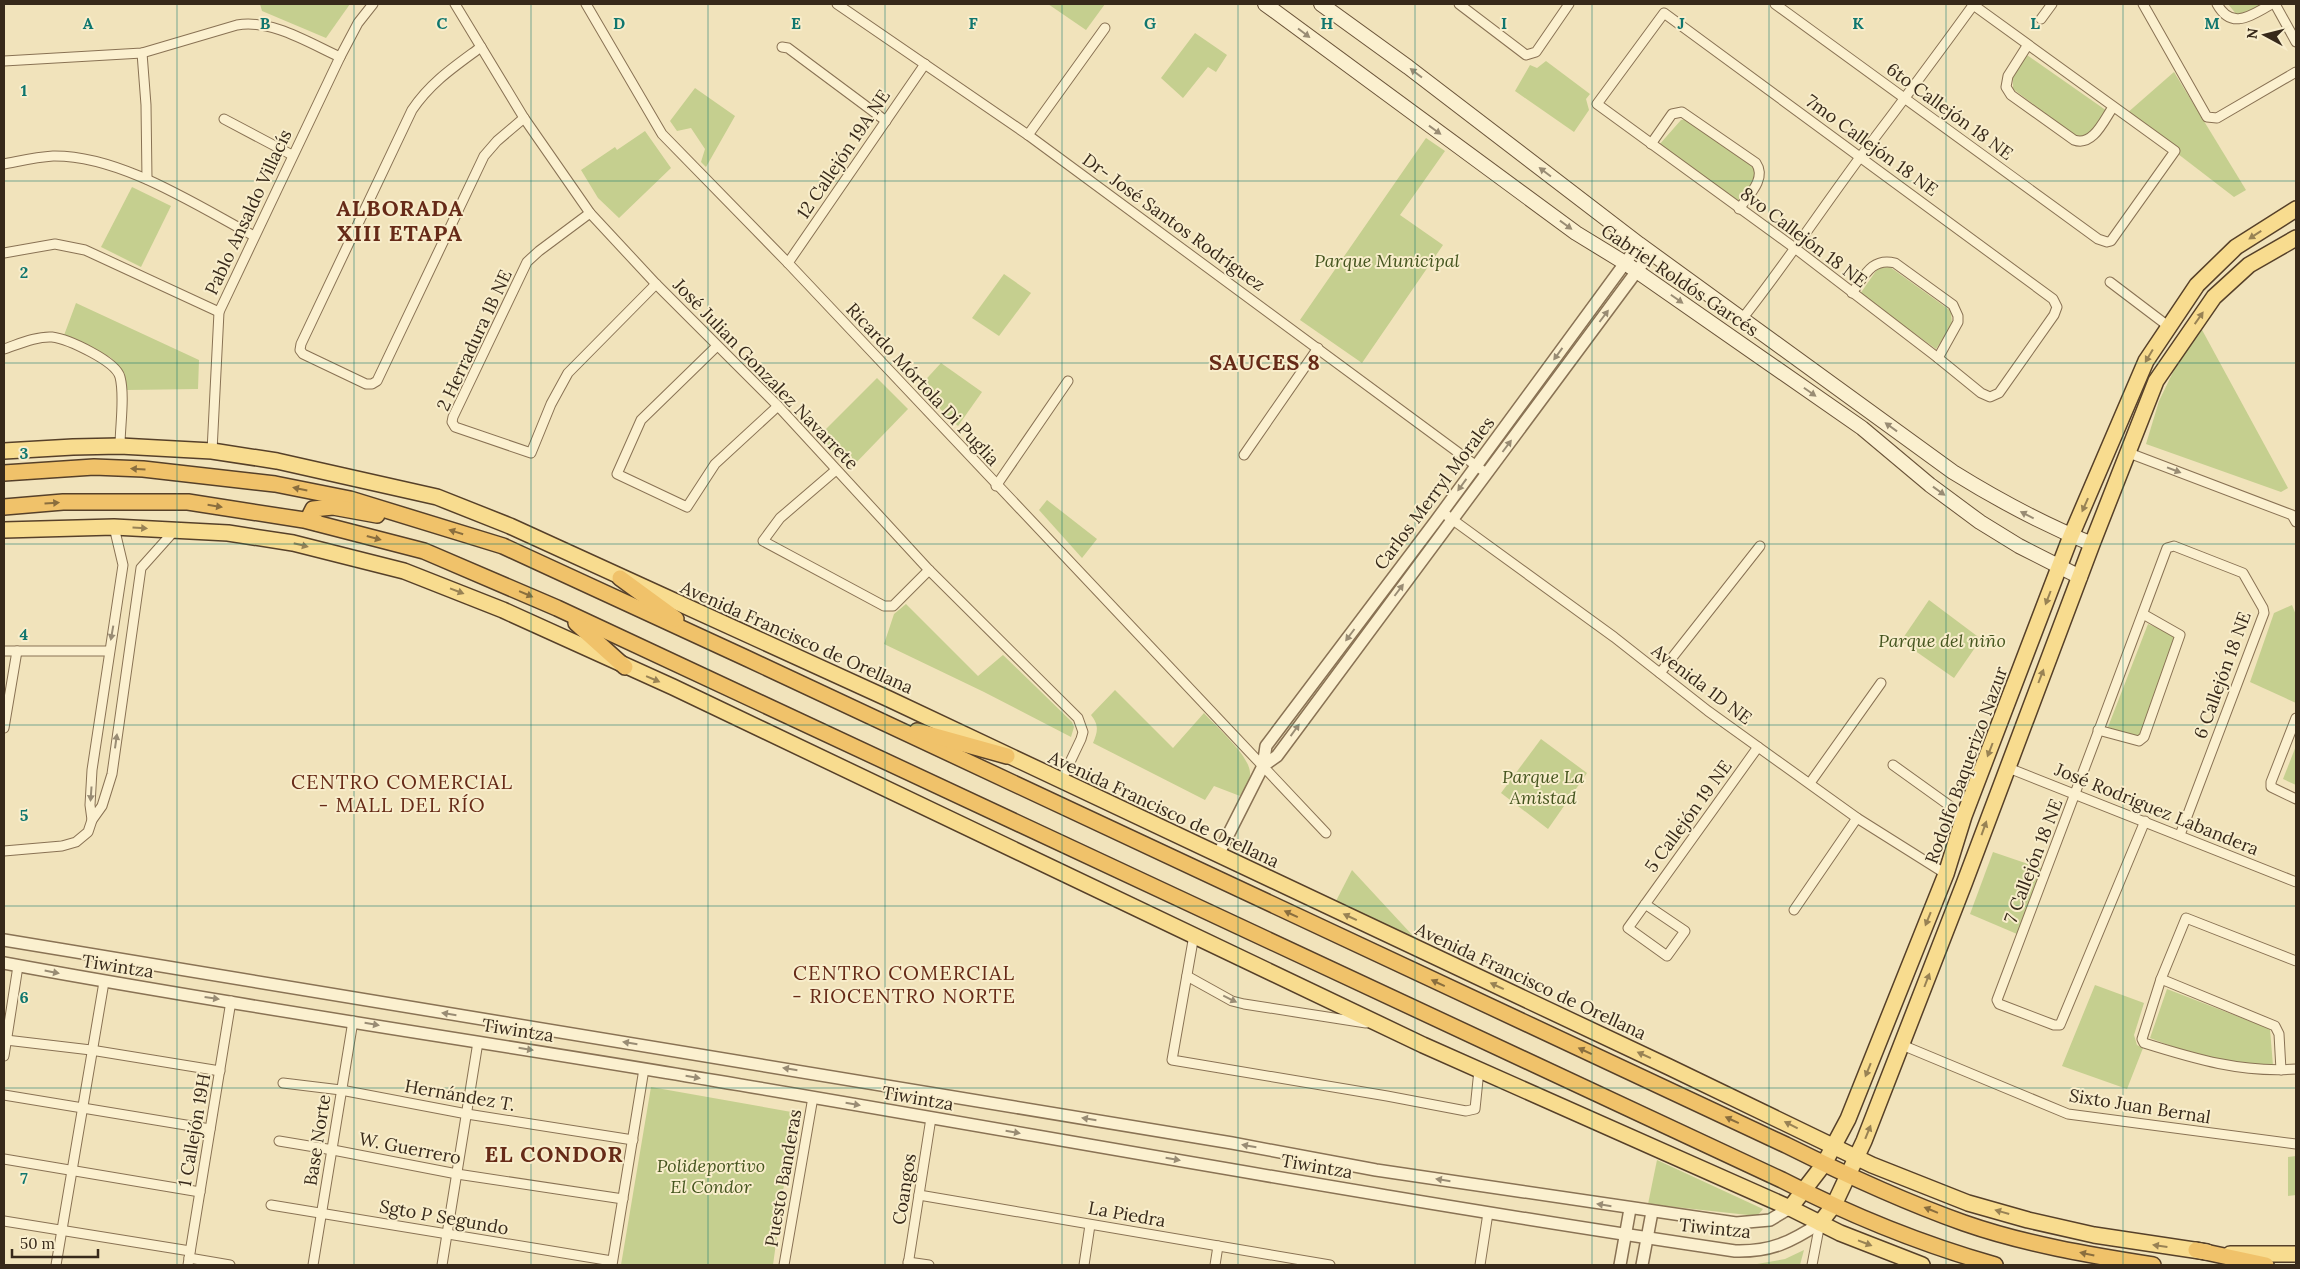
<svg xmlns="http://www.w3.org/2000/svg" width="2300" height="1269" font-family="Lora,serif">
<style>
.green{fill:#c5cf8f}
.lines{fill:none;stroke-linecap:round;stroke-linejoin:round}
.minor-casing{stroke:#897254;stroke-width:11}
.tertiary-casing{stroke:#897254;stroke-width:14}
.secondary-casing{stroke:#6a5338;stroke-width:16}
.primary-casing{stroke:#564029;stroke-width:18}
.trunk-casing{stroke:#564029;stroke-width:18}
.minor{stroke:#fbf0cf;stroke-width:9}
.tertiary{stroke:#fbf0cf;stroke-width:11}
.secondary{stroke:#fbf0cf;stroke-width:14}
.primary{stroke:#f8dc8f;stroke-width:15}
.trunk{stroke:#f0c26a;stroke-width:15}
.oneway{fill:#998c74}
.oneway2{fill:#988254}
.oneway3{fill:#8a6e3e}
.grid{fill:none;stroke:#0f766e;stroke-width:1;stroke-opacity:0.55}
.labels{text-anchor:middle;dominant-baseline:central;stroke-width:4;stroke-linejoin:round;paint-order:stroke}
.street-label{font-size:18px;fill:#37291a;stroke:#f8edcb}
.park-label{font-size:18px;font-style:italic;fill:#45551f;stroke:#f8edcb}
.quarter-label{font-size:20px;letter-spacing:1px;fill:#662a17;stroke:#f8edcb}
.district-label{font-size:22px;font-weight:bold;letter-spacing:1px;fill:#662a17;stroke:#f8edcb}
.grid-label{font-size:16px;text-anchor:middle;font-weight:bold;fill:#0f766e;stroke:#f8edcb;stroke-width:4;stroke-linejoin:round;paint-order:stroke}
</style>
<rect width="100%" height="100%" fill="#f1e3bb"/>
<!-- green -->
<g class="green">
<path d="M260,4H350L326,38L262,11Z"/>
<path d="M1048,4H1105L1086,30Z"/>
<path d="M2228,4H2265L2237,15Z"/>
<path d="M1195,33L1227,55L1216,72L1208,67L1183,98L1161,78Z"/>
<path d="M2027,55L2107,111L2090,134L2077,137L2013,89V75Z"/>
<path d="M1546,61L1590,94L1586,99L1589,110L1574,132L1515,91L1530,65L1537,68Z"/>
<path d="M2174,72L2246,190L2234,197L2126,114Z"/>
<path d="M695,88L735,116L706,167L701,162L705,149L691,128L677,131L670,121Z"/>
<path d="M1689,119L1754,164C1759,179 1747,189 1738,201L1659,145L1681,120Z"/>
<path d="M645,131L671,168L619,218L598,198L581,170L615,147L617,150Z"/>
<path d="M1426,138L1445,151L1400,215L1443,245L1362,363L1300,320Z"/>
<path d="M132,187L171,206L141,267L101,247Z"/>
<path d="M1890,267L1951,311L1952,326L1936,349L1860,294L1878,268Z"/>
<path d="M1004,274L1031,293L999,336L972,318Z"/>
<path d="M76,303L199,360L198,389L127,390C126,376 121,366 110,357L63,338Z"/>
<path d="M2201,328L2288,488L2281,492L2146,444L2159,401L2174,370Z"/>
<path d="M941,363L982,392L958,426L918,388Z"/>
<path d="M877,378L908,409L850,469L818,437Z"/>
<path d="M1047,500L1097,539L1082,558L1039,510Z"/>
<path d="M1929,600L1981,639L1954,678L1901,641Z"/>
<path d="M906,604L978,676L1003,655L1072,722L1074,727L1071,737L984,692L884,644L894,614Z"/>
<path d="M2292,605L2296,615V703L2250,682L2274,613Z"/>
<path d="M2148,624L2181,637L2140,739L2108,727Z"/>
<path d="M1115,690L1173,748L1204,713C1216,727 1252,757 1250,775C1250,782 1243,790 1240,796L1214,786L1205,800L1093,743C1098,731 1099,725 1091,715Z"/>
<path d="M1541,739L1587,773L1548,829L1501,793Z"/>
<path d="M2296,746V785L2283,779Z"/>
<path d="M1993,852L2043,869L2017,934L1970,914Z"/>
<path d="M1352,870L1427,951L1336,901Z"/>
<path d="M2095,985L2144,1003L2134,1035L2137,1045L2143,1048L2127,1089L2062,1066Z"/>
<path d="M2167,989L2270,1029L2273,1066C2230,1065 2190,1054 2150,1038Z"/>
<path d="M651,1087L797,1113L779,1213L780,1214L773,1265H621Z"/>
<path d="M2296,1156V1195L2288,1196V1157Z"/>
<path d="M1657,1160L1763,1209L1757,1216L1648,1204Z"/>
<path d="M1804,1250L1800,1265H1759L1757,1264L1785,1259Z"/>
</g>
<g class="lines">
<defs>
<g id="minor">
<path d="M455,4L524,118L590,213L656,284L778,406L929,570L1078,718L1083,732L1081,739L1061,781"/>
<path d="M586,4L662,134L788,263L1326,833"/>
<path d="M837,4L1028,135L1486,473"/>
<path d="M1459,4L1526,55L1536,52L1569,4"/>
<path d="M1775,4L2098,239L2107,242L2111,241L2175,151L1972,4"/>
<path d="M2143,4L2207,117L2217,118L2296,72"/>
<path d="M2217,4C2232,31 2251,15 2272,4"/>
<path d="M2275,4L2296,42"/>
<path d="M1664,13L2053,299L2057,307L2054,315L1999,393L1990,397L1981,393L1938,358L1796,249L1597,104Z"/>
<path d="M2041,19L2052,4"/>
<path d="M2027,46L2008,76L2006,87L2011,95L2074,140C2093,147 2104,120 2113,107"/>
<path d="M481,47C454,67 431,82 412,110L301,344L300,350L303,354L366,384H372L377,381L484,156L497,141L524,118"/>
<path d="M782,47L788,48L886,121"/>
<path d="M142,53L146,105L147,179"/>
<path d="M4,61L142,53L237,25C272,19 309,43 340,57"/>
<path d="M224,119L292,155"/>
<path d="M1028,135L1105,28"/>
<path d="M1651,144L1672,114L1682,112L1756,163C1767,179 1748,196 1739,209"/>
<path d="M4,164C20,161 36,157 53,156C120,155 196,205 254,236"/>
<path d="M590,213L539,251L527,262L453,417L452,422L455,427L531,453L551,404L568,373L656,284"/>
<path d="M4,253L55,244L85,250L219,312"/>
<path d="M788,263L925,64"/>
<path d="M2110,282L2168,326"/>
<path d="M1852,293C1864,277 1871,257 1895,263L1953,305L1958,316V322L1938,358"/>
<path d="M1742,319C1784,266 1821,210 1861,156C1899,106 1937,55 1974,4"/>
<path d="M717,346L641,420L617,474L687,507L715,464L778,406"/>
<path d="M4,349C19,344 37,336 52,337C68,339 116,361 120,377C125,396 120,426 120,446"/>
<path d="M212,451L219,312L340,57L358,23L373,4"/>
<path d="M2129,453L2292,515L2296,522"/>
<path d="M1244,455L1318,348"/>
<path d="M836,470L780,518L763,541L884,606H893L929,570"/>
<path d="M996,486L1068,381"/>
<path d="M1442,512L1614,637L1708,711L1857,818L1946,874"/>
<path d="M4,651H109"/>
<path d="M1660,673L1760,546"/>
<path d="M2296,718L2271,782V787L2296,799"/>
<path d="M4,728L17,651"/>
<path d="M2098,730L2139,741L2144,737L2180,635L2143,614"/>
<path d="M1893,765L1964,816"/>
<path d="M2006,767L2296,882"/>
<path d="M1810,783L1881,683"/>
<path d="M92,820L90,805L92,770L123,565L114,527"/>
<path d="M2145,821L2060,1025H2054L1999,1004L1997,1000C2054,849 2111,699 2167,548L2174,546L2243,573L2263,608L2264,613L2180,835"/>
<path d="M4,851L62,846L76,842L88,832L92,820L102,806L112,774L141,568L175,530"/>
<path d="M1645,904L1685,931L1667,956L1628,928L1758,747"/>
<path d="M1794,910L1857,818"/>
<path d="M1194,935L1172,1060L1387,1096L1466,1111L1475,1109L1479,1070"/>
<path d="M2296,961L2186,918L2161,979L2142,1039L2144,1043C2195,1059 2242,1073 2296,1069"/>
<path d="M1187,976L1232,1001L1244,1004L1366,1023"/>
<path d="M2161,979L2275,1026L2279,1034L2281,1070"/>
<path d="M6,1040L91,1050L220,1071"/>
<path d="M1902,1045L2068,1114L2296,1144"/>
<path d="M4,1056L18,966"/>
<path d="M283,1083L341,1090L467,1114L633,1140"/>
<path d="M4,1095L210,1129"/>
<path d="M279,1141L333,1150L457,1174L623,1199"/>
<path d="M4,1159L200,1192"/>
<path d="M919,1195L1330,1265"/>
<path d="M271,1205L612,1261"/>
<path d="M4,1221L190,1251"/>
<path d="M189,1258L230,1265"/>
<path d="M908,1262L929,1265"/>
<path d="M56,1265L104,982"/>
<path d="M188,1265L231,1001"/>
<path d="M313,1265L353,1021"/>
<path d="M442,1265L478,1042"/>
<path d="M612,1265L644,1069"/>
<path d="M784,1265L813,1097"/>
<path d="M908,1265L931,1118"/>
<path d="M1084,1265L1090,1225"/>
<path d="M1215,1265L1218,1246"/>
<path d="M1480,1265L1488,1213"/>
<path d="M1812,1265L1820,1223"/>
</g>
<g id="tertiary">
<path d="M1263,766L1277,756L1651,252"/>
<path d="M1218,855L1263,766L1266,746L1435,522L1639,244"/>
<path d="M4,940L1232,1143L1376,1170L1736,1223L1770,1220L1790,1208"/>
<path d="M4,963C241,1007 480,1041 717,1081C1056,1138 1395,1201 1735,1251C1771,1252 1791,1242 1820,1223"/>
<path d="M1620,1265L1630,1209"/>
<path d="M1642,1265L1652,1212"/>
</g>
<g id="secondary">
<path d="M1265,4L1576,233L1625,263L1862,428L1930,485L1980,522L2019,546L2080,577"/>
<path d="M1321,4L1408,67L1639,244L1953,472C1998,500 2043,524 2092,544"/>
</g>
<g id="primary">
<path d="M4,451L73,447L120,446L212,451L277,461L437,497L510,526L889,699L1669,1067L1872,1165L1968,1203L2028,1220L2094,1235L2207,1252"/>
<path d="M4,530L114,527L228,533L293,543L404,571L503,610L673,687L1423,1045L1790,1208L1840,1233L1922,1265"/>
<path d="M1790,1208L1824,1164L1848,1119L1946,874L1964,816L2071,536L2146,361L2197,285L2236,247L2296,209"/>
<path d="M1820,1223L1834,1205L1864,1141L1964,884L2092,544L2156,381L2214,297L2249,265L2296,238"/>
<path d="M2230,1254H2296"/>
</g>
<g id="trunk">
<path d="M4,473L94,467L143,469L275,484L350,499L503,546L746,658L1786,1145C1844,1174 1902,1201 1964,1223C2024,1244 2089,1255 2153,1265"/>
<path d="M4,507L63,502H188L304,520L424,551L557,608L1782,1180C1850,1215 1921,1244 1995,1265"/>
<path d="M317,523L310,515L313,509L333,507L377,515"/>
<path d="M620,578L676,619"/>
<path d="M576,623L625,667"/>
<path d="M917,731L1007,756"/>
<path d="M2196,1250L2266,1265"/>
</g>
</defs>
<!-- minor casing -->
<use href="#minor" class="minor-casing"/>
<!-- tertiary casing -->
<use href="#tertiary" class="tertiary-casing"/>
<!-- secondary casing -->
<use href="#secondary" class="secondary-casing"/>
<!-- primary casing -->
<use href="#primary" class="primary-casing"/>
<!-- trunk casing -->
<use href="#trunk" class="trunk-casing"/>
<!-- minor -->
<use href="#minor" class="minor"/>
<!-- tertiary -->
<use href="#tertiary" class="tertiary"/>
<!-- secondary -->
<use href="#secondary" class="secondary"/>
<!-- primary -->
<use href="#primary" class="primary"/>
<!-- trunk -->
<use href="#trunk" class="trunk"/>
</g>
<!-- one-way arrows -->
<defs><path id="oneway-solid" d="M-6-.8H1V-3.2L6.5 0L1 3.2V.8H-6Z" transform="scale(1.25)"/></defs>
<g class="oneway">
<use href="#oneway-solid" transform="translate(1304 33) rotate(37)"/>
<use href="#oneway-solid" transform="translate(1416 73) rotate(-143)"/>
<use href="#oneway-solid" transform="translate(1435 130) rotate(36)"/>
<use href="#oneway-solid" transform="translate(1545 172) rotate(-143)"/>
<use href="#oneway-solid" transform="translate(1566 225) rotate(36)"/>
<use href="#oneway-solid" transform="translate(1677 299) rotate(35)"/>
<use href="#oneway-solid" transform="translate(1604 316) rotate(-53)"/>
<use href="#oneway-solid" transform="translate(1558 354) rotate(126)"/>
<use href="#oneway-solid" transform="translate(1810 392) rotate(35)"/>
<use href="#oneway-solid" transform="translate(1891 427) rotate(-144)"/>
<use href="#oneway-solid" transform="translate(1507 446) rotate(-53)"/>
<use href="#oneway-solid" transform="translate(2174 470) rotate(21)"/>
<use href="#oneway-solid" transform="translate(1462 485) rotate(126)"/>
<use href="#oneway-solid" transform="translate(1939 491) rotate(36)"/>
<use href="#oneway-solid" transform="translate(2027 515) rotate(-153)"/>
<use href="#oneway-solid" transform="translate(1399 590) rotate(-53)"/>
<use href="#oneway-solid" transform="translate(112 633) rotate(100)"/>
<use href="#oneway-solid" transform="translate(1350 635) rotate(127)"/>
<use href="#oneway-solid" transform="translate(1295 730) rotate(-54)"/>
<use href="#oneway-solid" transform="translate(116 741) rotate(-82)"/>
<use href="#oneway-solid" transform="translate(91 794) rotate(94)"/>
<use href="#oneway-solid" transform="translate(52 972) rotate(11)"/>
<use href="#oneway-solid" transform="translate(212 998) rotate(8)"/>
<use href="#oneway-solid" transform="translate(1230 999) rotate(26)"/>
<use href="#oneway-solid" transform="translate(449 1014) rotate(-171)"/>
<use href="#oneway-solid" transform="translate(372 1024) rotate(10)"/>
<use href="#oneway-solid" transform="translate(630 1043) rotate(-171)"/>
<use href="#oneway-solid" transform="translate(526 1049) rotate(9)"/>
<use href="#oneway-solid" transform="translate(790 1069) rotate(-171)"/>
<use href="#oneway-solid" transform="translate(693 1077) rotate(10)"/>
<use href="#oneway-solid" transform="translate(853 1104) rotate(10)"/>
<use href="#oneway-solid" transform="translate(1089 1119) rotate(-171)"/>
<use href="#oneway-solid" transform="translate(1013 1132) rotate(10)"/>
<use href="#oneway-solid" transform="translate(1249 1146) rotate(-170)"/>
<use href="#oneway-solid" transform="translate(1173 1159) rotate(10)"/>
<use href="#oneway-solid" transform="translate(1443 1180) rotate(-171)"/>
<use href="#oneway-solid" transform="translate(1604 1205) rotate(-171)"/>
</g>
<g class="oneway2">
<use href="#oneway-solid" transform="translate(2255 235) rotate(147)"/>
<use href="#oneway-solid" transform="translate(2199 318) rotate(-55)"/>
<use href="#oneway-solid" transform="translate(2149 356) rotate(121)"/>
<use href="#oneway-solid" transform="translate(2085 505) rotate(114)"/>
<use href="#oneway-solid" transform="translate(140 528) rotate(3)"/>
<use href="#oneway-solid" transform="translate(301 545) rotate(14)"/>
<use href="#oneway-solid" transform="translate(457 591) rotate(21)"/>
<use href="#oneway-solid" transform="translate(2048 598) rotate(111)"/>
<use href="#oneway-solid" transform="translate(2041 676) rotate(-69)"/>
<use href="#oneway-solid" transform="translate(653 679) rotate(23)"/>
<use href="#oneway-solid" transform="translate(1990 750) rotate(111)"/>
<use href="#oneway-solid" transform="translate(1984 828) rotate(-70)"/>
<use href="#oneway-solid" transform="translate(1350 917) rotate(-155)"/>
<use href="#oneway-solid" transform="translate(1928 919) rotate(112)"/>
<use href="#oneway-solid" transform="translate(1927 980) rotate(-69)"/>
<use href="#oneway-solid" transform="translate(1497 986) rotate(-155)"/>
<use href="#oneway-solid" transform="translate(1644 1055) rotate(-156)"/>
<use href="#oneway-solid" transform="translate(1868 1070) rotate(112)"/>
<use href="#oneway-solid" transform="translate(1791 1125) rotate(-153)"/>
<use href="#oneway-solid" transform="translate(1868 1132) rotate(-68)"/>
<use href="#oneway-solid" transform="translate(2002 1212) rotate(-164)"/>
<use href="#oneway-solid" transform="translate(1865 1243) rotate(21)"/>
<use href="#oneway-solid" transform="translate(2160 1246) rotate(-172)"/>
</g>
<g class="oneway3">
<use href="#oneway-solid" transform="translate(138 469) rotate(-177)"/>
<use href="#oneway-solid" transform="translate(300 489) rotate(-168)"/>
<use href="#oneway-solid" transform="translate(52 503) rotate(-4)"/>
<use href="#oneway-solid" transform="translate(215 506) rotate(9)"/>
<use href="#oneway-solid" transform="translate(456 532) rotate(-163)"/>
<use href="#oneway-solid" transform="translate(374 538) rotate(15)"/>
<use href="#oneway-solid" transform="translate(526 594) rotate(23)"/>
<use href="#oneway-solid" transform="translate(1291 914) rotate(-155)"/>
<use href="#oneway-solid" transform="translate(1438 983) rotate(-155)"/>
<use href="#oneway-solid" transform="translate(1585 1051) rotate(-155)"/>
<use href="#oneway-solid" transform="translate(1732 1120) rotate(-155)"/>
<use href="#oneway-solid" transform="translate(1931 1210) rotate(-158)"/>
<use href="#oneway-solid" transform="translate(2087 1254) rotate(-168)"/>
</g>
<!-- grid -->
<path class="grid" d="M177,4V1265M354,4V1265M531,4V1265M708,4V1265M885,4V1265M1062,4V1265M1238,4V1265M1415,4V1265M1592,4V1265M1769,4V1265M1946,4V1265M2123,4V1265M4,181H2296M4,363H2296M4,544H2296M4,725H2296M4,906H2296M4,1088H2296"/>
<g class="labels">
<!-- street labels -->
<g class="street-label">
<text transform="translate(1950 111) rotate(36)">6to Callejón 18 NE</text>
<text transform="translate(1872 145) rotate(36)">7mo Callejón 18 NE</text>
<text transform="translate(843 154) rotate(-56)">12 Callejón 19A NE</text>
<text transform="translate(248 212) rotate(-65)">Pablo Ansaldo Villacís</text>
<text transform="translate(1174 222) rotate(36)">Dr- José Santos Rodríguez</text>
<text transform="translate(1804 237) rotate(37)">8vo Callejón 18 NE</text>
<text transform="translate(1680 280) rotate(34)">Gabriel Roldós Garcés</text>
<text transform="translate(474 340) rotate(-65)">2 Herradura 1B NE</text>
<text transform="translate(766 374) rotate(46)">José Julian Gonzalez Navarrete</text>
<text transform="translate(923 384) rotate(47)">Ricardo Mórtola Di Puglia</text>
<text transform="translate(1434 493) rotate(-53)">Carlos Merryl Morales</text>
<text transform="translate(797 637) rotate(24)">Avenida Francisco de Orellana</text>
<text transform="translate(2222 675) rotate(-70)">6 Callejón 18 NE</text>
<text transform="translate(1702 684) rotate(37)">Avenida 1D NE</text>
<text transform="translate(1966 765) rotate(-70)">Rodolfo Baquerizo Nazur</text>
<text transform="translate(1164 809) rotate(25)">Avenida Francisco de Orellana</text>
<text transform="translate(2157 809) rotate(22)">José Rodriguez Labandera</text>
<text transform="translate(1688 816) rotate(-54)">5 Callejón 19 NE</text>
<text transform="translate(2033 861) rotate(-69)">7 Callejón 18 NE</text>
<text transform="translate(118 966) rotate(9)">Tiwintza</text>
<text transform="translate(1531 981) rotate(25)">Avenida Francisco de Orellana</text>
<text transform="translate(518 1030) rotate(9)">Tiwintza</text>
<text transform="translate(460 1095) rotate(10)">Hernández T.</text>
<text transform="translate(918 1098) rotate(10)">Tiwintza</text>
<text transform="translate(2140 1106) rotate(9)">Sixto Juan Bernal</text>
<text transform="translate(194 1130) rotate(-80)">1 Callejón 19H</text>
<text transform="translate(317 1140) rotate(-81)">Base Norte</text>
<text transform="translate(410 1148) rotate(11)">W. Guerrero</text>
<text transform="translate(1317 1166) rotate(10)">Tiwintza</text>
<text transform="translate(783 1178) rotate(-80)">Puesto Banderas</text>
<text transform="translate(904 1189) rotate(-81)">Coangos</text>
<text transform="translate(1127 1214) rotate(10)">La Piedra</text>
<text transform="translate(444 1217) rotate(10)">Sgto P Segundo</text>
<text transform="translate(1715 1228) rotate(6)">Tiwintza</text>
</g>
<!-- park labels -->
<g class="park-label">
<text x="1387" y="260">Parque Municipal</text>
<text x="1942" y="640">Parque del niño</text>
<text x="1543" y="776">Parque La<tspan x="1543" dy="21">Amistad</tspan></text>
<text x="711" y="1165">Polideportivo<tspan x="711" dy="21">El Condor</tspan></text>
</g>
<!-- quarter labels -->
<g class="quarter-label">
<text x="402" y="781">CENTRO COMERCIAL<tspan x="402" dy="23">- MALL DEL RÍO</tspan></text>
<text x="904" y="972">CENTRO COMERCIAL<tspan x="904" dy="23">- RIOCENTRO NORTE</tspan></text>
</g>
<!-- district labels -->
<g class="district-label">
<text x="400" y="208">ALBORADA<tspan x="400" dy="25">XIII ETAPA</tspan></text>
<text x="1265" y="362">SAUCES 8</text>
<text x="554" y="1154">EL CONDOR</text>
</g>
</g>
<g class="grid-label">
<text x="88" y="29">A</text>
<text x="265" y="29">B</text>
<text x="442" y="29">C</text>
<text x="619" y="29">D</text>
<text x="796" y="29">E</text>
<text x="973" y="29">F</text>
<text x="1150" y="29">G</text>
<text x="1327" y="29">H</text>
<text x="1504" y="29">I</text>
<text x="1681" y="29">J</text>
<text x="1858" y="29">K</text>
<text x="2035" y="29">L</text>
<text x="2212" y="29">M</text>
<text x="24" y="96">1</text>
<text x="24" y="278">2</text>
<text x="24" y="459">3</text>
<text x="24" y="640">4</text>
<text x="24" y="821">5</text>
<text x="24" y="1003">6</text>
<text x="24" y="1184">7</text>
</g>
<!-- border -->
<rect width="2300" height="1269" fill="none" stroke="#37291a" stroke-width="10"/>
<!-- north arrow -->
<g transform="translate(2265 35) rotate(277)" stroke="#f8edcb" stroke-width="4" paint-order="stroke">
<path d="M0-4L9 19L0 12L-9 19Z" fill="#37291a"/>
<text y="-8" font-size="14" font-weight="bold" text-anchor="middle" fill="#37291a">N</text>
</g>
<!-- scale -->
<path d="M12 1249v8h86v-8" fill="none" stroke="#37291a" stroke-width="2.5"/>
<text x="20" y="1249" font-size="15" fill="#37291a" stroke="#f8edcb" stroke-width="4" paint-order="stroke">50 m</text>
</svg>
